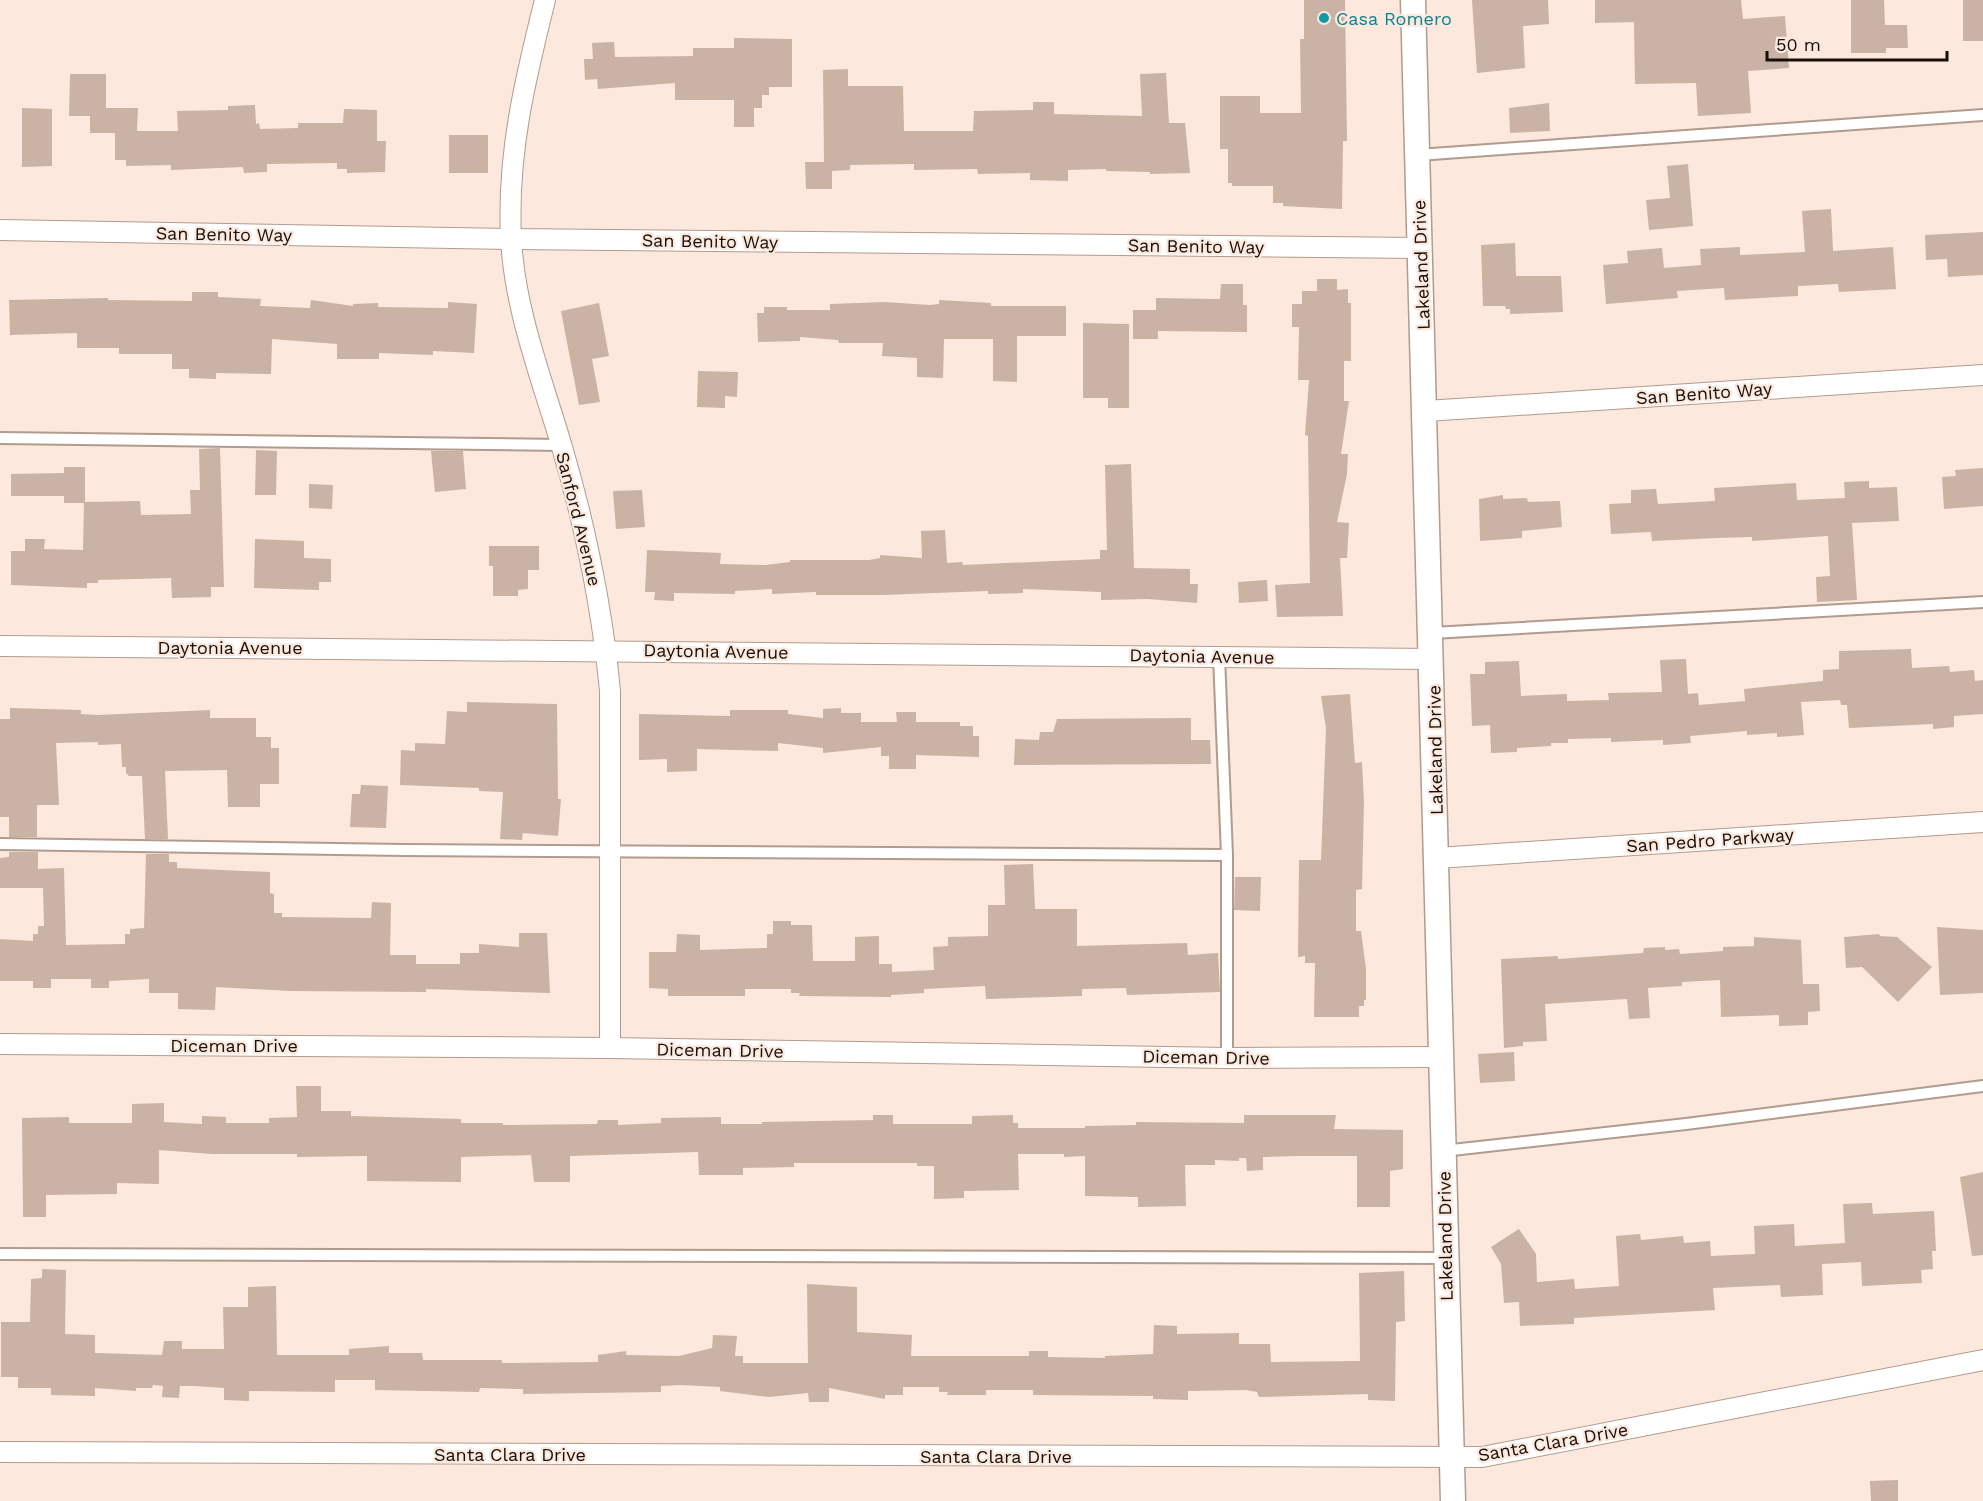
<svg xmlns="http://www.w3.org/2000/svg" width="1983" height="1501" font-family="'Work Sans',sans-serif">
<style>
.building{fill:#cab2a5}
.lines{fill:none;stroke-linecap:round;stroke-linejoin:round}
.service-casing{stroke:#b29b8d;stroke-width:14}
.minor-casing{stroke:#b29b8d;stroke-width:22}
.tertiary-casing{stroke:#b29b8d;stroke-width:27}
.service{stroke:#fff;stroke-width:10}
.minor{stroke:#fff;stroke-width:20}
.tertiary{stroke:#fff;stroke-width:24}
.culture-dot{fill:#0f9aa8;stroke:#fce8dc;stroke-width:2}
.labels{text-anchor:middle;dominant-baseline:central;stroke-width:4.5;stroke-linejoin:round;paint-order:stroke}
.culture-label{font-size:18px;fill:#0d838f;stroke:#fce8dc;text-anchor:start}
.street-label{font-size:18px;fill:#170f0a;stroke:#fce8dc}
</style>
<rect width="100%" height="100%" fill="#fce8dc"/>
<!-- building -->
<g class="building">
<path d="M1304,0H1345L1347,141H1343L1342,209L1283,206V203H1273V186H1232V183H1228V149H1220V96H1260V113H1301L1300,39H1304Z"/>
<path d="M1472,0H1548L1549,24L1523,26L1525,68L1477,73Z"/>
<path d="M1595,0H1741L1743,19L1785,16L1789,68L1748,71L1751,113L1698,116L1696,83L1635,84L1634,22L1595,23Z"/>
<path d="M1851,0H1884L1885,25H1907L1908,48H1886V53H1851Z"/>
<rect x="1963" y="0" width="20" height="41"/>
<path d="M734,38L792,39V87H769V95H762V108H754V127H734V100H675V83L598,89L597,79L585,80L584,59H593L592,43L614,42L615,57L693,56V48H734Z"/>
<path d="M848,69V86H903L904,131H973L974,111L1033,110V102H1054V114L1142,116L1140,74L1166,73L1169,123H1185L1190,173L1150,174V172L1106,171V169L1068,170V181L1030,180V173L978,174L977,169L914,170V164L850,165V170L832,171V189H806L805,162H824L823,70Z"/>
<path d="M70,74H106V108H138L137,131H178L177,111L228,110V106L255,105L256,124L259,123L260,129L298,128V123H343L344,109L377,110V141H386L385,172L347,173V169H337V163L267,164V172L244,173L243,167L171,170V165L126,166V160H115V133H90V116H69Z"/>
<path d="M1549,103L1550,131L1510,133L1509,108Z"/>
<path d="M22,108L52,109V166L22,167Z"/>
<rect x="449" y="135" width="39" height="38"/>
<path d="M1688,164L1693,226L1649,230L1646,200L1670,198L1667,166Z"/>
<path d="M1831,209L1833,251L1893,247L1896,289L1839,292L1838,284L1798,286V296L1725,300L1724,288L1677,291L1678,298L1606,304L1603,265L1628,263L1627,251L1662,248L1664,268L1701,265L1700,249L1740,247V255L1805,252L1802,211Z"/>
<path d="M1983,232V275L1948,277L1947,259L1926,260L1925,235Z"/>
<path d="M1515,243L1516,276H1561L1563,312L1510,314V309H1506L1505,306H1483L1481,245Z"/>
<path d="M1317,279H1337V290L1348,289V303H1351V361H1344V401H1349L1341,454H1348L1347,474L1337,522L1349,523L1347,558H1340L1343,616L1277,617L1275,585L1310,583L1308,436L1305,435L1309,380H1298L1299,327H1292V304H1302V291H1317Z"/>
<path d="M1221,284H1243V305H1247V332L1158,331V339H1133V310H1156V298L1220,299Z"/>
<path d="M192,292H218V297L261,299L260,306L310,308L311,300L353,306V304L378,303V307L448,308V302L477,304L474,353L433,351V355L379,353V359H337V344L272,339L271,374L216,373V379L189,378V369H172V354H119V348H77V333L10,335L9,300L108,298V300L192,301Z"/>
<path d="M939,300L991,303V306H1066V336H1017V382L993,381V339H944L943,378L917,377V358L882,356L883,343H839L838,340L800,337V341L758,342L757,313H764V307H787V310H830V304L884,302L930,305L939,304Z"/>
<path d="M599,303L609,356L592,359L600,402L579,405L561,311Z"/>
<path d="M1083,323L1129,324V408H1108V398H1083Z"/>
<path d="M698,371L738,372L737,397L725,396V408L697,407Z"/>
<path d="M220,448L224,587H211V597L172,598L171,578L98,580V583H87V588L11,585V551H25V539H45L44,549L83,550L84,503H64V496H11V474L64,473V467H85V502L140,501L141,515L191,514L190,490H200L199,449Z"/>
<path d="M256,450L277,451L276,495H255Z"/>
<path d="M431,451H463L466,489L435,492Z"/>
<path d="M1131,464L1134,568L1190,569V584H1198L1197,603L1148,599L1101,600V592L1023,589V593L988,594V591L883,595H816V592L772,594V589L735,591V594L674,593V601L654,600L655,592H645L647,550L721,553L720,564L765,565L790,562V560H869L880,558V555L922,558L921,531L945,530L947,563L962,562L963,565L1100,559V550H1107L1105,465Z"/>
<path d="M1983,468V506L1944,509L1942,477L1956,476L1955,470Z"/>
<path d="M1869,481V488L1897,487L1899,521L1852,523L1857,600L1817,602L1816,577L1830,576L1828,536L1752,541V537L1717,538L1652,541L1651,532L1611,534L1609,504L1631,503V490L1656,489L1658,504L1715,501L1714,488L1796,483L1797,500L1845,498L1844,482Z"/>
<path d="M309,484L333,485L332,509L309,508Z"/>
<path d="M642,490L645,527L616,529L613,491Z"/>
<path d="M1503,495V499L1527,498L1528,502L1560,501L1562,527L1522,531V538L1480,541L1479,499Z"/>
<path d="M255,539L304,541V558L331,559V582H319V590L254,588Z"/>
<path d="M489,546H539V570H528V589L518,590V596H493V566H489Z"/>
<path d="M1267,580L1268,601L1239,603L1238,582Z"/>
<path d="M1911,649L1912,668L1949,666L1950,672L1974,670L1975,681L1983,680V714L1954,716V727L1933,729V724L1849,728L1847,705H1841L1840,700L1801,702L1804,735L1777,737V733L1747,735V731L1690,736L1691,743L1663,745V740L1611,742V738L1568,739V743H1551V746L1517,748V752L1491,753L1490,725L1472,726L1470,674H1485V662L1519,661L1521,696L1567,694V701L1609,700L1608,693L1662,692L1660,660L1686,659L1688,694L1698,693L1699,705L1745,701L1744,689L1823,681V670L1839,669V651Z"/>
<path d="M1350,694L1355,763L1362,762L1364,802L1362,889L1356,890V931H1361L1366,969V1000H1364V1006H1359V1017H1314L1315,963H1305V956L1298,957L1299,860H1321L1326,728L1321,696Z"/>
<path d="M467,702L557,704L558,799H561L558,836L523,833L522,840L500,839L503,792L479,791V788L400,785L401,750L415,751V743L445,744L447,711L467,712Z"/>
<path d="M10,708L81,710V714L97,715L210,710V718H256V737H271V748H279V784H260V807H228L227,770L165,771L168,839H145L142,776H129L126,773V767H122L121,744L98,745V742L56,743L59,805H37V837H9V817H0V719H10Z"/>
<path d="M841,708V713H861V722H897L896,712H916V722H960V726H973V736H979V757L916,755V769H889V756H881V747L823,753V748L778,743V751L697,749V771L667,772V759L639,760V714L730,716V710H788V714L823,718V709Z"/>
<path d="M1191,718V740H1210L1211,764L1014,765L1015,739L1039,740L1040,732H1053L1057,719Z"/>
<path d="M361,785L388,786L386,828L350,827L352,794H360Z"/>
<path d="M9,852H38V869L64,868L66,945L125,944V934H130V929L144,928L146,854H169V862H177V868L270,872V893L274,894V913H282V917L371,918L372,902L391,903L390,955H416V964H460V953H479V944L519,947V933H547L550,993L426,989V992L290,991L216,987L215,1010L178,1009V993H149V979L109,981V988H91V979H51V988H33V981H0V939L33,941V934H38V926H44L43,888H0V858L9,857Z"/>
<path d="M1033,864L1035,909H1077V946L1187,943L1188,955L1218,953L1220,992L1127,995L1126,988L1082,989V996L986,999L985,986L924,989V993L891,995V997L799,996L800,993H791V989H745V996H668V989L649,988V952H676L677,934L700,935V950L767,948V934H773V921H791V925H812L813,961H855V937L879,936V964H892V972L934,970L933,947L948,946V937L988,936V905H1005L1004,865Z"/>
<path d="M1235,877H1261L1260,911L1234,910Z"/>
<path d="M1937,927L1983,930V993L1940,995Z"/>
<path d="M1879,934L1880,936L1897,937L1932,967L1898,1002L1862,967L1846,968L1844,937Z"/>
<path d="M1754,937L1801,940L1803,984H1819L1820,1011L1808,1012V1025L1779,1026V1015L1721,1017L1720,980L1682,982V986L1648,988L1650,1018L1629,1019L1627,999L1545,1004L1547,1041L1523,1042V1046L1504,1048L1501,959L1558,956V959L1643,953L1644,948L1665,947V950L1679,949L1680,954L1723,951V947L1754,946Z"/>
<path d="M1514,1052L1515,1081L1480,1083L1478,1054Z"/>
<path d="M296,1086H321V1111H351V1116L461,1119V1123H503V1125L597,1124L598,1120H618V1125L661,1123V1118L721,1117V1124H762V1122L873,1120V1115H893V1124H972V1116L1013,1115V1123H1018V1128H1085V1126L1136,1125V1122L1244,1123V1115H1336L1334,1129L1403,1130V1169L1390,1171V1207H1357V1156H1298L1263,1157V1170L1247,1171L1246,1158H1239V1161L1215,1160V1165H1185L1186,1206L1138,1207V1197L1085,1196V1156L1064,1157V1154H1018L1019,1190L964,1191V1198L934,1199V1166H917V1163H794V1167L743,1168V1175H699L698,1152L570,1156V1182H534L531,1155L461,1157V1182L367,1181V1156L297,1157V1154H212L159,1150V1184L117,1183V1194L46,1195V1217H23L22,1118L69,1117V1123H132V1104L164,1103V1122L202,1124V1116L226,1117V1123H269V1118L297,1117Z"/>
<path d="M1983,1172V1255L1972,1256L1960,1177Z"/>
<path d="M1872,1203L1873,1214L1934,1211L1936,1251H1932L1933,1269L1921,1270L1922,1283L1862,1286L1861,1262L1822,1264L1823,1295L1781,1297L1780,1285L1713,1288L1715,1310L1574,1318V1324L1520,1326L1519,1302L1504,1303L1501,1264L1491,1247L1519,1229L1536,1254L1537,1282L1574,1279L1575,1289L1619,1286L1616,1236L1640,1234L1641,1240L1683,1236L1684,1243L1710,1241L1711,1256L1755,1254L1754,1226L1794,1224L1795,1246L1845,1243L1843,1204Z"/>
<path d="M42,1269L66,1270L65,1334L95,1335V1353L162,1355L164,1341H182V1349H224L223,1307H248V1287L276,1286L277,1355H349V1349L389,1346V1353H422L423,1360H502V1363L598,1362V1355L626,1351V1355L679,1356L712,1348L713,1335L737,1336L735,1356H743V1363H808L807,1284L857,1287V1332L912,1335L911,1356H1029V1351H1048V1357L1105,1358V1356L1153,1354L1154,1325L1177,1326V1334L1239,1333V1344H1270L1271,1362L1360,1361L1359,1273L1404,1271L1405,1321L1396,1322L1395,1401L1368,1400V1394L1259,1397L1257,1392L1246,1390L1188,1391V1400L1153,1399V1396L1033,1395V1390H986V1395H947L948,1392H939V1387H903V1395H885V1399L829,1388V1402H809L808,1393L769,1397L720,1391V1387L680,1385L661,1386V1392L523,1394V1389L480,1388L479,1392L375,1390V1380H335V1392L249,1391V1401L224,1400V1388L195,1386H180L179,1398L162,1397L163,1386L153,1385L152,1388H136V1391L95,1388V1396L51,1395V1388H18V1377H1V1322H30L31,1279L42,1278Z"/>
<path d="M1898,1480V1501H1871L1870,1481Z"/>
</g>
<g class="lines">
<defs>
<g id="service">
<path d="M1418,155L1983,115"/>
<path d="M0,438L561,445"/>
<path d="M1432,633L1983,602"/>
<path d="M1219,656L1227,855V1058"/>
<path d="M0,844L404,850L1227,855"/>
<path d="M1443,1151L1686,1124L1983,1086"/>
<path d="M0,1254L1445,1258"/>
</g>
<g id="minor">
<path d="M545,0C525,80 507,154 511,237C514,309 542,379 562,447C586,529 602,606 610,691V1048"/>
<path d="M0,230L511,239L1420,248"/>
<path d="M1426,411L1983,375"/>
<path d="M0,646L1432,659"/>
<path d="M1437,858L1983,822"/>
<path d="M0,1044L610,1048L1227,1058L1440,1057"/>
<path d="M0,1452L1482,1457L1983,1360"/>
</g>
<path id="tertiary" d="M1413,0L1453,1501"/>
</defs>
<!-- service casing -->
<use href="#service" class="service-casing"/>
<!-- minor casing -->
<use href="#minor" class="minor-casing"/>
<!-- tertiary casing -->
<use href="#tertiary" class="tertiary-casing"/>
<!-- service -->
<use href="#service" class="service"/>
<!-- minor -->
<use href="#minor" class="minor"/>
<!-- tertiary -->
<use href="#tertiary" class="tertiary"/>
</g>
<!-- markers -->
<circle class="culture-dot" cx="1324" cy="18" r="6"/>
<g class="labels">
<!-- culture labels -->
<g class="culture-label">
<text x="1336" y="18">Casa Romero</text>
</g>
<!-- street labels -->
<g class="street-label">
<text transform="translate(224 234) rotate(1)">San Benito Way</text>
<text transform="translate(710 241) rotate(1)">San Benito Way</text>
<text transform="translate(1196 246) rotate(1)">San Benito Way</text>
<text transform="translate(1421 265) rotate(-92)">Lakeland Drive</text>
<text transform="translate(1704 393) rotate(-4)">San Benito Way</text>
<text transform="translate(579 519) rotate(76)">Sanford Avenue</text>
<text x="230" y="647">Daytonia Avenue</text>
<text transform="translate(716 651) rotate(1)">Daytonia Avenue</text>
<text transform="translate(1202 656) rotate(1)">Daytonia Avenue</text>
<text transform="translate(1435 750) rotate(-91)">Lakeland Drive</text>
<text transform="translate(1710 840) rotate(-4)">San Pedro Parkway</text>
<text x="234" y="1045">Diceman Drive</text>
<text transform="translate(720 1050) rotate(1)">Diceman Drive</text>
<text transform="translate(1206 1057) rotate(1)">Diceman Drive</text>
<text transform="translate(1445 1236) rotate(-91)">Lakeland Drive</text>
<text transform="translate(1553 1442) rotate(-10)">Santa Clara Drive</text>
<text x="510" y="1454">Santa Clara Drive</text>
<text x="996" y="1456">Santa Clara Drive</text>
</g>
</g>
<!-- scale -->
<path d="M1767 51v9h180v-9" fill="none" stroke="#170f0a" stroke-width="3"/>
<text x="1776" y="51" font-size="18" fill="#170f0a" stroke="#fce8dc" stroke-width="4.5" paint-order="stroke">50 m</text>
</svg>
